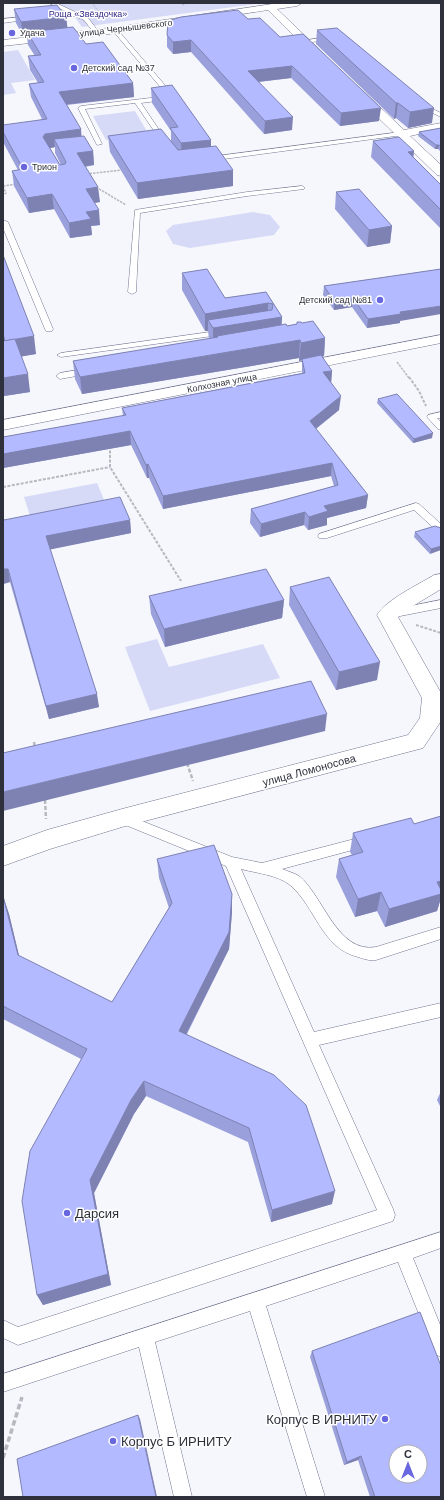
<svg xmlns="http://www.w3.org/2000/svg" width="444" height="1500" font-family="Arial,sans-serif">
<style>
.green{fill:#d6daf6}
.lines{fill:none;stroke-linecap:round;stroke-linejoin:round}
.lane-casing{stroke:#71748f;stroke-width:1}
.street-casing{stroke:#71748f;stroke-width:1}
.path-far4{stroke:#b7b8c0;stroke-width:1;stroke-dasharray:2 1;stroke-linecap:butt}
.path-far3{stroke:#b7b8c0;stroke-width:1.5;stroke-dasharray:2.5 1;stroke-linecap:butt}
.path-far2{stroke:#b7b8c0;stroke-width:2;stroke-dasharray:3 1.5;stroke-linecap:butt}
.path-far1{stroke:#b7b8c0;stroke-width:2.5;stroke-dasharray:4 2;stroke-linecap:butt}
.path{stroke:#b7b8c0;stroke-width:3.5;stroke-dasharray:5.5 3;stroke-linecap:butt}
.lane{fill:#fff;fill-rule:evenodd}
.street{fill:#fff;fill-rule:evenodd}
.wall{fill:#9aa0db;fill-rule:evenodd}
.shaded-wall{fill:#7d82b2}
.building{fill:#b3baff;stroke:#7d82b2;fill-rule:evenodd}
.poi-dot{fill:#6867e0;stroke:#fff;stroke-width:1.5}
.labels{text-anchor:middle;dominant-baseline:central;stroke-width:3;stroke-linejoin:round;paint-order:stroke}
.far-park-label{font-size:9px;fill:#302686;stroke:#fff}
.far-street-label{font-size:9px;fill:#2e303b;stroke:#fff}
.far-poi-label{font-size:9px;fill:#2e303b;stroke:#fff;text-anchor:start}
.street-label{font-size:11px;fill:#2e303b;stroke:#fff}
.near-poi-label{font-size:13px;fill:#2e303b;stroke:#fff;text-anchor:start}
</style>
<rect width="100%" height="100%" fill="#f6f6fd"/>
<!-- green -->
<g class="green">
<path d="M50,3H264L82,27L72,13Z"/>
<path d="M18,50L35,80L11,83L16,93L3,95V52Z"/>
<path d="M135,111L149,135L106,140L93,116Z"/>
<path d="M253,212L270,215L280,227L274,235L190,248L173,244L166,231L173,225Z"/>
<path d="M97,483L107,507L32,522L24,497Z"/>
<path d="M157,639L169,667L263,644L280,678L150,711L125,647Z"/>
</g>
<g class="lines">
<defs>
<g id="lane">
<path d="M49,3H56L88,18L99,32L94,33L84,20L75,16L46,17L45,16L48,14L69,13Z"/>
<path d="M30,16L32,17V19L3,23V19Z"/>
<path d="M113,29H117L175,97L172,99L141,103L168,143L167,144H163L135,103L85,109L102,144L97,145L78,108L81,106L168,96L113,31Z"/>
<path d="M332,36L334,37V39L305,43L302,41Z"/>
<path d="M418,104H422L441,113V117L418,106Z"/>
<path d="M401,132L403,133V135L209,161L206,159L209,157Z"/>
<path d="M302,186L304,187V189L247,196L140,213L136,292L132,294L128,292L135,210L247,192Z"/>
<path d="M3,220L8,222L53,329L52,331H46L45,329L3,228Z"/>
<path d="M224,330H227V334L61,357L57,355L61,353Z"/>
<path d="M90,368L94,371L93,373L60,379L56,376L60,373Z"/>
<path d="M441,412V418H437L441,422V430L438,429L427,417L428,415Z"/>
<path d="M416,503L419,504L441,524V532L437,531L414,510L327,538H319L318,536L319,534Z"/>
<path d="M441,600V608L390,618L386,617L385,614L386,611L390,610Z"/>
<path d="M122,813L232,857L262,863L366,836L371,837L372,841L371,845L282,869C287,871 294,873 299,876C323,895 337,954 376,947L441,927V939L376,960C370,961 364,959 358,957C321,948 316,907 290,885C278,875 256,873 241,869L314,1032L441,1003V1017L319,1045L393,1209L395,1215L393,1221L18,1345L3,1338V1320L18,1327L377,1210L226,866L118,822L116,818L118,814Z"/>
<path d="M441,1232V1248L413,1258L441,1327V1357L435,1354L398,1262L266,1306L325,1497H307L250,1311L155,1342L192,1497H174L139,1347L3,1392V1374Z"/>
</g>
<g id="street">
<path d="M279,3H302L297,6L277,9L324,54L325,56L324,58H316L268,10L117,33L3,46V40L117,27Z"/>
<path d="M358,89L362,90L404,130L441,123V129L410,136L441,165V176L437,175L354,94L353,92L354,90Z"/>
<path d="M441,335V343L3,430V420Z"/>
<path d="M441,574V589L408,609L398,617L441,693V721L423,748L122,827L50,849L3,866V846L47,830L122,809L408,735L420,718L422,698L377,615C387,599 418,585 434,575Z"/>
</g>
</defs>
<!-- lane casing -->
<use href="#lane" class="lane-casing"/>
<!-- street casing -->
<use href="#street" class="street-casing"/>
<!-- path-far4 -->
<g class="path-far4">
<path d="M92,3L99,12"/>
<path d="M182,5L188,3"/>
</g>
<!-- path-far3 -->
<g class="path-far3">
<path d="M86,174L123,170"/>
<path d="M3,186L17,184"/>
<path d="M3,186L6,193L3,195"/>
<path d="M96,187L126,205"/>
<path d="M397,362L409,378"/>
</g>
<!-- path-far2 -->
<g class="path-far2">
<path d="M409,377L419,391L426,406"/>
<path d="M110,446V467L181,581"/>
<path d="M3,487L110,467"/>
<path d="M416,625L441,633"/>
</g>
<!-- path-far1 -->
<g class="path-far1">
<path d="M34,742L35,749"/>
<path d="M187,763L193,781"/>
<path d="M45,800L46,819"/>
</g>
<!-- path -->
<path class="path" d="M3,1458L22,1397"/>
<!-- lane -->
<use href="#lane" class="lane"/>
<!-- street -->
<use href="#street" class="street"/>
</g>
<!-- wall -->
<g class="wall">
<path d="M14,9L66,17L67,27L86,44L133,83L134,97L67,105L81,136L93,151L94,165L85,167L100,202L94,203L100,225L91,226L92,235L70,238L54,209L29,213L14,186L12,171L18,170L3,142V132L42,119L31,97L29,84L38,83L30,70L28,56H35L28,45L27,36H23L16,23ZM55,147V153L61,165H60L50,148Z"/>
<path d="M248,19L280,37L379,121L340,126L291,78L259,82L292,130L264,134L191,52L173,54L167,47V35Z"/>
<path d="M317,30L432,123L408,128L396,118L394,119L316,44Z"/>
<path d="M151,88L211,146L233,186L138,199L110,152L108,136L171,142V131L152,103Z"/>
<path d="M441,128V152L438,149H435L418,136L419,132Z"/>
<path d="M373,141L414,151L413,158L441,185V229L371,157Z"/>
<path d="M336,192L392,226L390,243L367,247L335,209Z"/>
<path d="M3,255L36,354L21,356L30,392L4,396L3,394Z"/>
<path d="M441,269L400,321V323L367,328L352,307L334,310L323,295L324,286Z"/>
<path d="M182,273L225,298L266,292L282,317L281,325L287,326L297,324V322L302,323L325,338L324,356L322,357L332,371L331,383L339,410L316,429L368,495L366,508L327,518V525L308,530L304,525L260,537L250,523L251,509L334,486L331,476L163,509L149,478H147L131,445L3,468V437L123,416L122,408L302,373V360L299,361V358L82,394L75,379L73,361L209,339L208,331H205L182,290Z"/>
<path d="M378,399L432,438L413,443L377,403Z"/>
<path d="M3,517L4,520H130L131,533L50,549L99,707L49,719L10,582L3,584Z"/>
<path d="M441,528L430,554L414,537L415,532Z"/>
<path d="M290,587L377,680L336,690L289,605Z"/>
<path d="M149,596L284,600L282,618L165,647L151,614Z"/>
<path d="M441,816V898L437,911L385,927L377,911L355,917L336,877L339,859L352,855L350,852L353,833L414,824Z"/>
<path d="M157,859L232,912L229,949L187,1034L332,1204L271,1222L248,1142L146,1096L134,1114L94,1193L111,1285L43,1305L37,1295L81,1059L3,1019V896L9,914L19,956L112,1002L169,908L159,878Z"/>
<path d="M441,1091V1108L437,1100Z"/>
<path d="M312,1351L441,1497H370L358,1460L344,1465L310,1357Z"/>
</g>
<!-- shaded-wall -->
<g class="shaded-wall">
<path d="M66,17L68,31L27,32V36H23L21,22Z"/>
<path d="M191,40V52L173,54V42Z"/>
<path d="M292,66L291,78L248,83V71Z"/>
<path d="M133,83L134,97L61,105L59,92Z"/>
<path d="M396,103H398L396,118L394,119Z"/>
<path d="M381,108L379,121L340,126L341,113Z"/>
<path d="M434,108L432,123L408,128L410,112Z"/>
<path d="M293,117L292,130L264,134L265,121Z"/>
<path d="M81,129L82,143L54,139L55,147L47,149L43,137L45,134Z"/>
<path d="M211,140V156L182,159L181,143Z"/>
<path d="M436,145H439L438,149H435Z"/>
<path d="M93,151L94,165L78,167L77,153Z"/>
<path d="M414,151L412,167L408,152Z"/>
<path d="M233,170V186L138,199L137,183Z"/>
<path d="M98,187L100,202L87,204L86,189Z"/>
<path d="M52,194L54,209L29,213L27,198Z"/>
<path d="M99,210L100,225L91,226L92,235L70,238L69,223L86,212Z"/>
<path d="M392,226L390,243L367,247L369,230Z"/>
<path d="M353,298L352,307L334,310V301Z"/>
<path d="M268,303V319L282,317L281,335L218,337L217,336V345L213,346V328L208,320V331H205V314Z"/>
<path d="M441,306V314L400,321V323L367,328L368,319L400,312Z"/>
<path d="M34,336L36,354L8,359L5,341Z"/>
<path d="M325,338L324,356L299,361L301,343Z"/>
<path d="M300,340L299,358L82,394L80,377Z"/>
<path d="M332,371L331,384L323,372Z"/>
<path d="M28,374L30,392L4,396L3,392V378Z"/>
<path d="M341,396L339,410L309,434L310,421Z"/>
<path d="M130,431L131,445L3,468V454Z"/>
<path d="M433,433L432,438L413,443L414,439Z"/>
<path d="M332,463L331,476L163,509V496Z"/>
<path d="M148,464L149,478H147L146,465Z"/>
<path d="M368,495L366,508L327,518V525L308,530L309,517L324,506Z"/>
<path d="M305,512L304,525L260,537L261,524Z"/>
<path d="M130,520L131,533L48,550L46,536Z"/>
<path d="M441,546V550L430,554L431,549Z"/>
<path d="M3,569H8L10,582L3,584Z"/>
<path d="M284,600L282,618L165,647L164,629Z"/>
<path d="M380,662L377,680L336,690L339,672Z"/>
<path d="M97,694L99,707L49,719L46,706Z"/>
<path d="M327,714L325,731L3,811V792Z"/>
<path d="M441,881V898L437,911L385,927L389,909L437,882Z"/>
<path d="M381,892L377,911L355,917L358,899Z"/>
<path d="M232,894V912L229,949L180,1046L179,1031Z"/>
<path d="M3,896L9,914L23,972L18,955Z"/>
<path d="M144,1081L146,1096L134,1114L94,1193L111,1285L43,1305L37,1295L90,1180L131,1100Z"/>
<path d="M335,1191L332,1204L271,1222L272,1210Z"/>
<path d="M138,1415L140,1419L157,1497H156Z"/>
<path d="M361,1456L358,1460L344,1465L347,1462Z"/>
</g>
<!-- building -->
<g class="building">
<path d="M57,5L66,17L21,22L14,9Z"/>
<path d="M238,10L248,19L260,18L280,37L303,34L381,108L341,113L292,66L248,71L293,117L265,121L191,40L173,42L167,35L168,21L181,17Z"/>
<path d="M73,27L86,44L103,42L133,83L59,92L81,129L45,134L43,137L60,165L65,164L66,162L54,139L84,136L93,151L77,153L98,187L86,189L99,210L86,212L91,219L69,223L52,194L27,198L12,171L23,169L3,132V125L47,119L29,84L44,82L28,56L41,55L27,32Z"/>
<path d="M337,28L434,108L410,112L398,103H396L317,30Z"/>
<path d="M172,85L211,140L181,143L170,128L178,127L151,88Z"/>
<path d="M441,128V147L439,145H436L419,132Z"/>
<path d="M161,129L178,150L216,146L233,170L137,183L108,136Z"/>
<path d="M399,137L414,151L408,152L441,185V210L373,141Z"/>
<path d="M359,189L392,226L369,230L336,192Z"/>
<path d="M3,255L34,336L5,341L3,334Z"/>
<path d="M207,269L225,298L266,292L282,317L213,328L208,320L272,310L273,304L268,303L205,314L182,273Z"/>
<path d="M441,269V306L400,312L401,314L368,319L353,298L334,301L324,286Z"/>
<path d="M313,321L325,338L301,343L300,340L80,377L73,361L218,337L217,336L286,324L287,326L297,324V322H301L302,323Z"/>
<path d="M15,339L28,374L3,378V341Z"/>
<path d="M321,355L332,371L323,372L341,396L310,421L368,495L324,506L328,511L309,517L305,512L261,524L251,509L338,485L332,463L163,496L148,464L146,465L130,431L3,454V437L126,415L122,408L305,373L302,359Z"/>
<path d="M397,394L433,433L414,439L378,399Z"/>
<path d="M120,497L130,520L46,536L97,694L46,706L8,569H3V517L4,520Z"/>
<path d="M435,526L441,528V546L431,549L415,532Z"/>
<path d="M266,569L284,600L164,629L149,596Z"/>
<path d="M329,577L380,662L339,672L290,587Z"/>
<path d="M311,681L327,714L3,792V753Z"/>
<path d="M441,816V881L437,882L441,890V894L389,909L381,892L358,899L339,859L363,852L353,833L411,818L414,824Z"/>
<path d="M214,845L232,894L229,932L179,1031L274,1075L306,1105L335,1191L272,1210L249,1128L144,1081L131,1100L90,1180L108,1274L37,1295L22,1201L30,1151L87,1049L3,1006V896L18,955L112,1002L172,903L157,859Z"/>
<path d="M420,1312L441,1366V1497H375L361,1456L347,1462L312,1351ZM396,1452H420V1476H396Z"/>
<path d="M138,1415L156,1497H23L17,1459Z"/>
</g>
<!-- markers -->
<g class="poi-dot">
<circle cx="12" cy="33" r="4"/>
<circle cx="74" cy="68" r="4"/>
<circle cx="24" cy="167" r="4"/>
<circle cx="380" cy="300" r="4"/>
<circle cx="67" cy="1213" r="4"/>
<circle cx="385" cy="1419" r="4"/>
<circle cx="113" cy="1441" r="4"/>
</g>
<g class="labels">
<!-- far-park labels -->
<g class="far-park-label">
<text x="88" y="14">Роща «Звёздочка»</text>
</g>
<!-- far-street labels -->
<g class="far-street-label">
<text transform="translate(126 28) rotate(-7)">улица Чернышевского</text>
<text transform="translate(222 383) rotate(-11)">Колхозная улица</text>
</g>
<!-- far-poi labels -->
<g class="far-poi-label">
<text x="20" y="33">Удача</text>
<text x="82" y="68">Детский сад №37</text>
<text x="32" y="167">Трион</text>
<text x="372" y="300" text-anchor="end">Детский сад №81</text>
</g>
<!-- street labels -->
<g class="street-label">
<text transform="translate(309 770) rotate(-15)">улица Ломоносова</text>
</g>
<!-- near-poi labels -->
<g class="near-poi-label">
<text x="75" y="1213">Дарсия</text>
<text x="377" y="1419" text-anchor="end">Корпус В ИРНИТУ</text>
<text x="121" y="1441">Корпус Б ИРНИТУ</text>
</g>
</g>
<!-- border -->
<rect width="444" height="1500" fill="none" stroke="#2e303b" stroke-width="8"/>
<!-- north arrow -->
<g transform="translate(408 1464)"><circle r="19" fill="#ffffff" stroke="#abacb1"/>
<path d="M0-3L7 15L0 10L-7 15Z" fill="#6867e0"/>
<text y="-6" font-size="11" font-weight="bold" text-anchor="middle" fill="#2e303b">С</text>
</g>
</svg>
